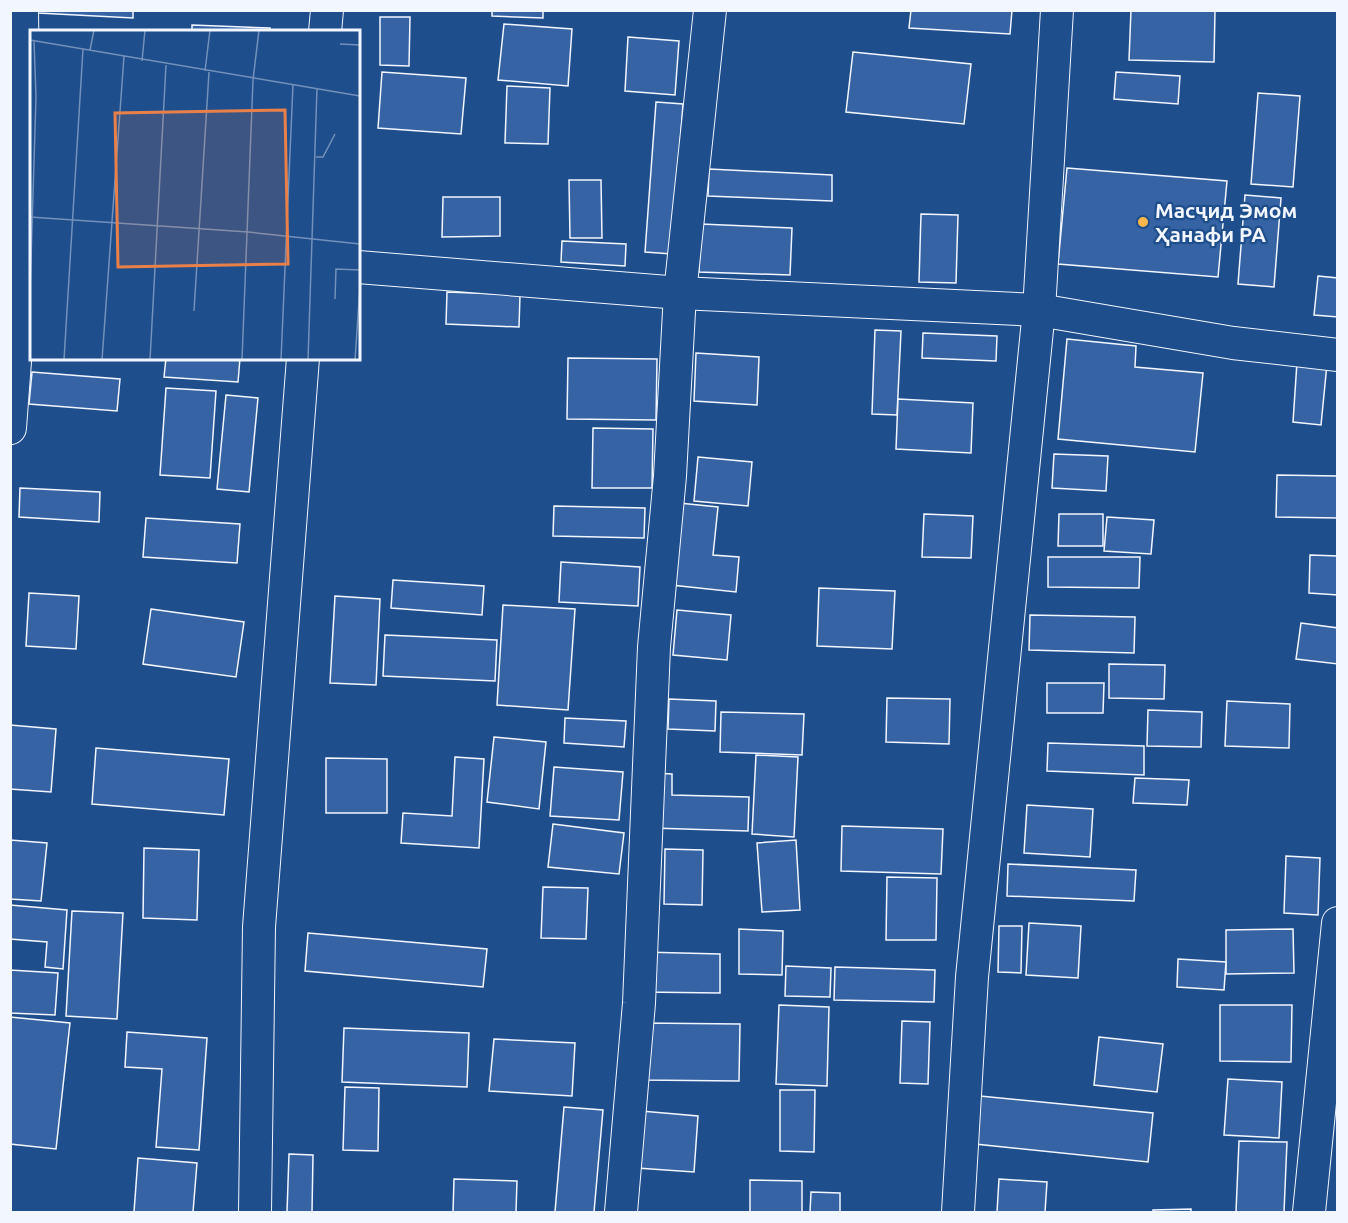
<svg xmlns="http://www.w3.org/2000/svg" width="1348" height="1223" font-family="Ubuntu,sans-serif">
<style>
.building{fill:#3563a3;stroke:#f2f6ff;stroke-width:1.5}
.lines{fill:none;stroke-linecap:round;stroke-linejoin:round}
.street-casing{stroke:#f2f6ff;stroke-width:34}
.street{stroke:#1f4e8c;stroke-width:32}
.poi-dot{fill:#ffb74d;stroke:#1f4e8c;stroke-width:2}
.labels{text-anchor:middle;dominant-baseline:central;stroke-width:4.5;stroke-linejoin:round;paint-order:stroke}
.poi-label{font-size:21px;font-weight:bold;fill:#f2f6ff;stroke:#1f4e8c;text-anchor:start}
.inset-road{fill:none;stroke:#7391ba;stroke-width:1.5}
.view{fill:#ea8049;fill-opacity:0.15;stroke:#ea8049;stroke-width:3}
.inset-edge{fill:none;stroke:#f2f6ff;stroke-width:3}
</style>
<rect width="100%" height="100%" fill="#1f4e8c"/>
<!-- building -->
<g class="building">
<path d="M38,10H133V18L38,13Z"/>
<path d="M492,10H543V18L492,16Z"/>
<path d="M911,10H1012L1010,34L909,28Z"/>
<path d="M1131,10H1215L1214,62L1129,60Z"/>
<path d="M380,17H410L409,66L380,65Z"/>
<path d="M504,24L572,29L568,86L498,80Z"/>
<path d="M192,25L270,28V32H192Z"/>
<path d="M628,37L679,41L675,95L625,91Z"/>
<path d="M853,52L971,64L964,124L846,112Z"/>
<path d="M382,72L466,78L461,134L378,128Z"/>
<path d="M1116,72L1180,76L1178,104L1114,99Z"/>
<path d="M507,86L550,88L548,144L505,143Z"/>
<path d="M1258,93L1300,96L1293,187L1251,184Z"/>
<path d="M656,102L683,104L672,254L645,252Z"/>
<path d="M1067,168L1227,181L1218,277L1058,264Z"/>
<path d="M709,169L832,175V201L708,196Z"/>
<path d="M569,180H601L602,238H570Z"/>
<path d="M1245,195L1281,198L1274,287L1238,284Z"/>
<path d="M443,197H500V236L442,237Z"/>
<path d="M921,214L958,215L956,283L919,282Z"/>
<path d="M701,224L792,228L790,275L699,272Z"/>
<path d="M562,241L626,244L625,266L561,262Z"/>
<path d="M1318,276L1338,278V317L1314,315Z"/>
<path d="M447,292L520,295L519,327L446,324Z"/>
<path d="M875,330L901,331L897,415L872,414Z"/>
<path d="M923,333L997,336L996,361L922,358Z"/>
<path d="M1067,339L1136,346L1135,367L1203,373L1195,452L1058,439Z"/>
<path d="M696,353L759,357L757,405L694,401Z"/>
<path d="M166,358H240L238,382L164,377Z"/>
<path d="M568,358L657,359L656,420L567,419Z"/>
<path d="M1297,362L1327,364L1321,425L1293,422Z"/>
<path d="M32,372L120,379L117,411L29,404Z"/>
<path d="M166,388L216,391L210,478L160,475Z"/>
<path d="M226,395L258,398L249,492L217,489Z"/>
<path d="M898,399L973,403L971,453L896,449Z"/>
<path d="M593,428L653,429L652,488H592Z"/>
<path d="M1054,454L1108,456L1106,491L1052,488Z"/>
<path d="M698,457L752,462L748,506L694,501Z"/>
<path d="M1277,475L1338,476V518L1276,517Z"/>
<path d="M20,488L100,492L99,522L19,517Z"/>
<path d="M679,503L718,507L713,555L739,557L736,592L671,585Z"/>
<path d="M554,506L645,508L644,538L553,536Z"/>
<path d="M924,514L973,516L971,558L922,557Z"/>
<path d="M1059,514H1103V546H1058Z"/>
<path d="M1107,517L1154,520L1151,554L1104,551Z"/>
<path d="M146,518L240,524L237,563L143,557Z"/>
<path d="M1310,555L1338,556V595L1309,593Z"/>
<path d="M1048,557H1140L1139,588L1048,587Z"/>
<path d="M561,562L640,567L638,606L559,602Z"/>
<path d="M393,580L484,586L482,615L391,608Z"/>
<path d="M819,588L895,591L892,649L817,646Z"/>
<path d="M29,593L79,596L76,649L26,646Z"/>
<path d="M335,596L380,599L376,685L330,683Z"/>
<path d="M503,605L575,609L568,710L497,705Z"/>
<path d="M151,609L244,622L236,677L143,664Z"/>
<path d="M677,610L731,615L727,660L673,655Z"/>
<path d="M1030,615L1135,617L1134,653L1029,650Z"/>
<path d="M1301,623L1338,628V664L1296,659Z"/>
<path d="M385,635L497,640L495,681L383,676Z"/>
<path d="M1109,664L1165,665L1164,699L1109,698Z"/>
<path d="M1047,683H1104L1103,713H1047Z"/>
<path d="M887,698L950,699L949,744L886,742Z"/>
<path d="M669,699L716,701L715,731L668,729Z"/>
<path d="M1227,701L1290,704L1289,748L1225,746Z"/>
<path d="M1148,710L1202,712L1201,747L1147,746Z"/>
<path d="M721,712L804,714L802,755L720,752Z"/>
<path d="M565,718L626,721L624,747L564,743Z"/>
<path d="M10,725L56,729L51,792L10,789Z"/>
<path d="M494,737L546,742L539,809L487,802Z"/>
<path d="M1048,743L1144,746V775L1047,771Z"/>
<path d="M96,748L229,759L224,815L92,804Z"/>
<path d="M756,755L798,757L794,837L752,834Z"/>
<path d="M455,757L484,759L479,848L401,843L403,813L452,816Z"/>
<path d="M326,758L387,759V813H326Z"/>
<path d="M554,767L623,772L619,820L550,816Z"/>
<path d="M654,773L672,774V795L749,797L748,831L652,828Z"/>
<path d="M1135,778L1189,780L1187,805L1133,803Z"/>
<path d="M1027,805L1093,809L1090,857L1024,853Z"/>
<path d="M553,824L624,833L619,874L548,867Z"/>
<path d="M842,826L943,829L941,874L841,871Z"/>
<path d="M10,840L47,843L41,901L10,899Z"/>
<path d="M796,840L800,910L762,912L757,843Z"/>
<path d="M144,848L199,850L197,920L143,918Z"/>
<path d="M665,849L703,850L702,905L664,904Z"/>
<path d="M1286,856L1320,858L1318,915L1284,913Z"/>
<path d="M1008,864L1136,870L1134,901L1007,896Z"/>
<path d="M887,877L937,878L936,940H886Z"/>
<path d="M543,887L588,888L586,939L541,938Z"/>
<path d="M10,905L67,910L63,969L45,967L47,942L10,939Z"/>
<path d="M72,911L123,913L117,1019L66,1016Z"/>
<path d="M1029,923L1081,926L1078,978L1026,975Z"/>
<path d="M999,926H1022L1021,973L998,972Z"/>
<path d="M739,929L783,931L782,975L739,974Z"/>
<path d="M1293,929L1294,973L1226,974V930Z"/>
<path d="M308,933L487,949L483,987L305,971Z"/>
<path d="M643,952L720,954V993L642,992Z"/>
<path d="M1178,959L1226,962L1224,990L1177,987Z"/>
<path d="M786,966L831,968L830,997L785,996Z"/>
<path d="M835,967L935,970L934,1002L834,1000Z"/>
<path d="M10,970L58,973L55,1015L10,1013Z"/>
<path d="M779,1005L829,1007L827,1086L776,1084Z"/>
<path d="M1220,1005H1292L1291,1062L1220,1061Z"/>
<path d="M10,1017L70,1023L56,1149L10,1144Z"/>
<path d="M902,1021L930,1022L928,1084L900,1083Z"/>
<path d="M642,1023L740,1024L739,1081L641,1080Z"/>
<path d="M344,1028L469,1033L467,1087L342,1082Z"/>
<path d="M127,1032L207,1038L199,1150L156,1147L162,1069L125,1067Z"/>
<path d="M1099,1037L1163,1044L1157,1092L1094,1085Z"/>
<path d="M494,1039L575,1043L572,1096L489,1091Z"/>
<path d="M1228,1079L1282,1082L1279,1138L1224,1135Z"/>
<path d="M345,1087L379,1088L378,1151L343,1150Z"/>
<path d="M780,1090H815L814,1152L780,1151Z"/>
<path d="M980,1096L1153,1113L1148,1162L975,1144Z"/>
<path d="M564,1107L603,1110L594,1212H555Z"/>
<path d="M641,1111L698,1116L694,1172L637,1168Z"/>
<path d="M1239,1141L1287,1142L1284,1212H1236Z"/>
<path d="M289,1154L313,1155L312,1212H287Z"/>
<path d="M138,1158L197,1163L193,1212H134Z"/>
<path d="M454,1179L517,1181L516,1212H453Z"/>
<path d="M999,1179L1047,1182L1045,1212H997Z"/>
<path d="M750,1180L802,1181V1212H750Z"/>
<path d="M811,1192L840,1193V1212H810Z"/>
<path d="M1191,1209V1212H1153V1210Z"/>
</g>
<g class="lines">
<defs>
<g id="street">
<path d="M325,32L327,10"/>
<path d="M358,267L680,293L1039,310L1233,343L1338,355"/>
<path d="M10,428L25,229L22,10"/>
<path d="M255,1212L259,927L303,358"/>
<path d="M621,1212L639,1003L654,647L670,476L680,293L710,10"/>
<path d="M958,1212L972,977L1039,310L1057,10"/>
<path d="M1309,1212L1338,923"/>
</g>
</defs>
<!-- street casing -->
<use href="#street" class="street-casing"/>
<!-- street -->
<use href="#street" class="street"/>
</g>
<!-- markers -->
<circle class="poi-dot" cx="1143" cy="222" r="6"/>
<g class="labels">
<!-- poi labels -->
<g class="poi-label">
<text x="1155" y="210">Масҷид Эмом<tspan x="1155" dy="24">Ҳанафи РА</tspan></text>
</g>
</g>
<!-- overview -->
<g transform="translate(30 30)">
<rect width="330" height="330" fill="#1f4e8c"/>
<path class="inset-road" d="M0,10L330,66M310,14L330,15M60,20L64,0M112,31L115,0M175,41L180,0M286,127H293L305,104M0,187L218,202L330,214M0,263L6,67L4,11M305,269L306,239L330,240M164,281L179,42M34,330L53,19M72,330L94,26M120,330L136,35M212,330L223,50L229,0M251,330L263,54M278,330L287,58M325,330L330,256"/>
<path class="view" d="M255,80L258,234L88,237L85,83Z"/>
<rect width="330" height="330" class="inset-edge"/>
</g>
<!-- border -->
<rect width="1348" height="1223" fill="none" stroke="#f2f6ff" stroke-width="24"/>
</svg>
